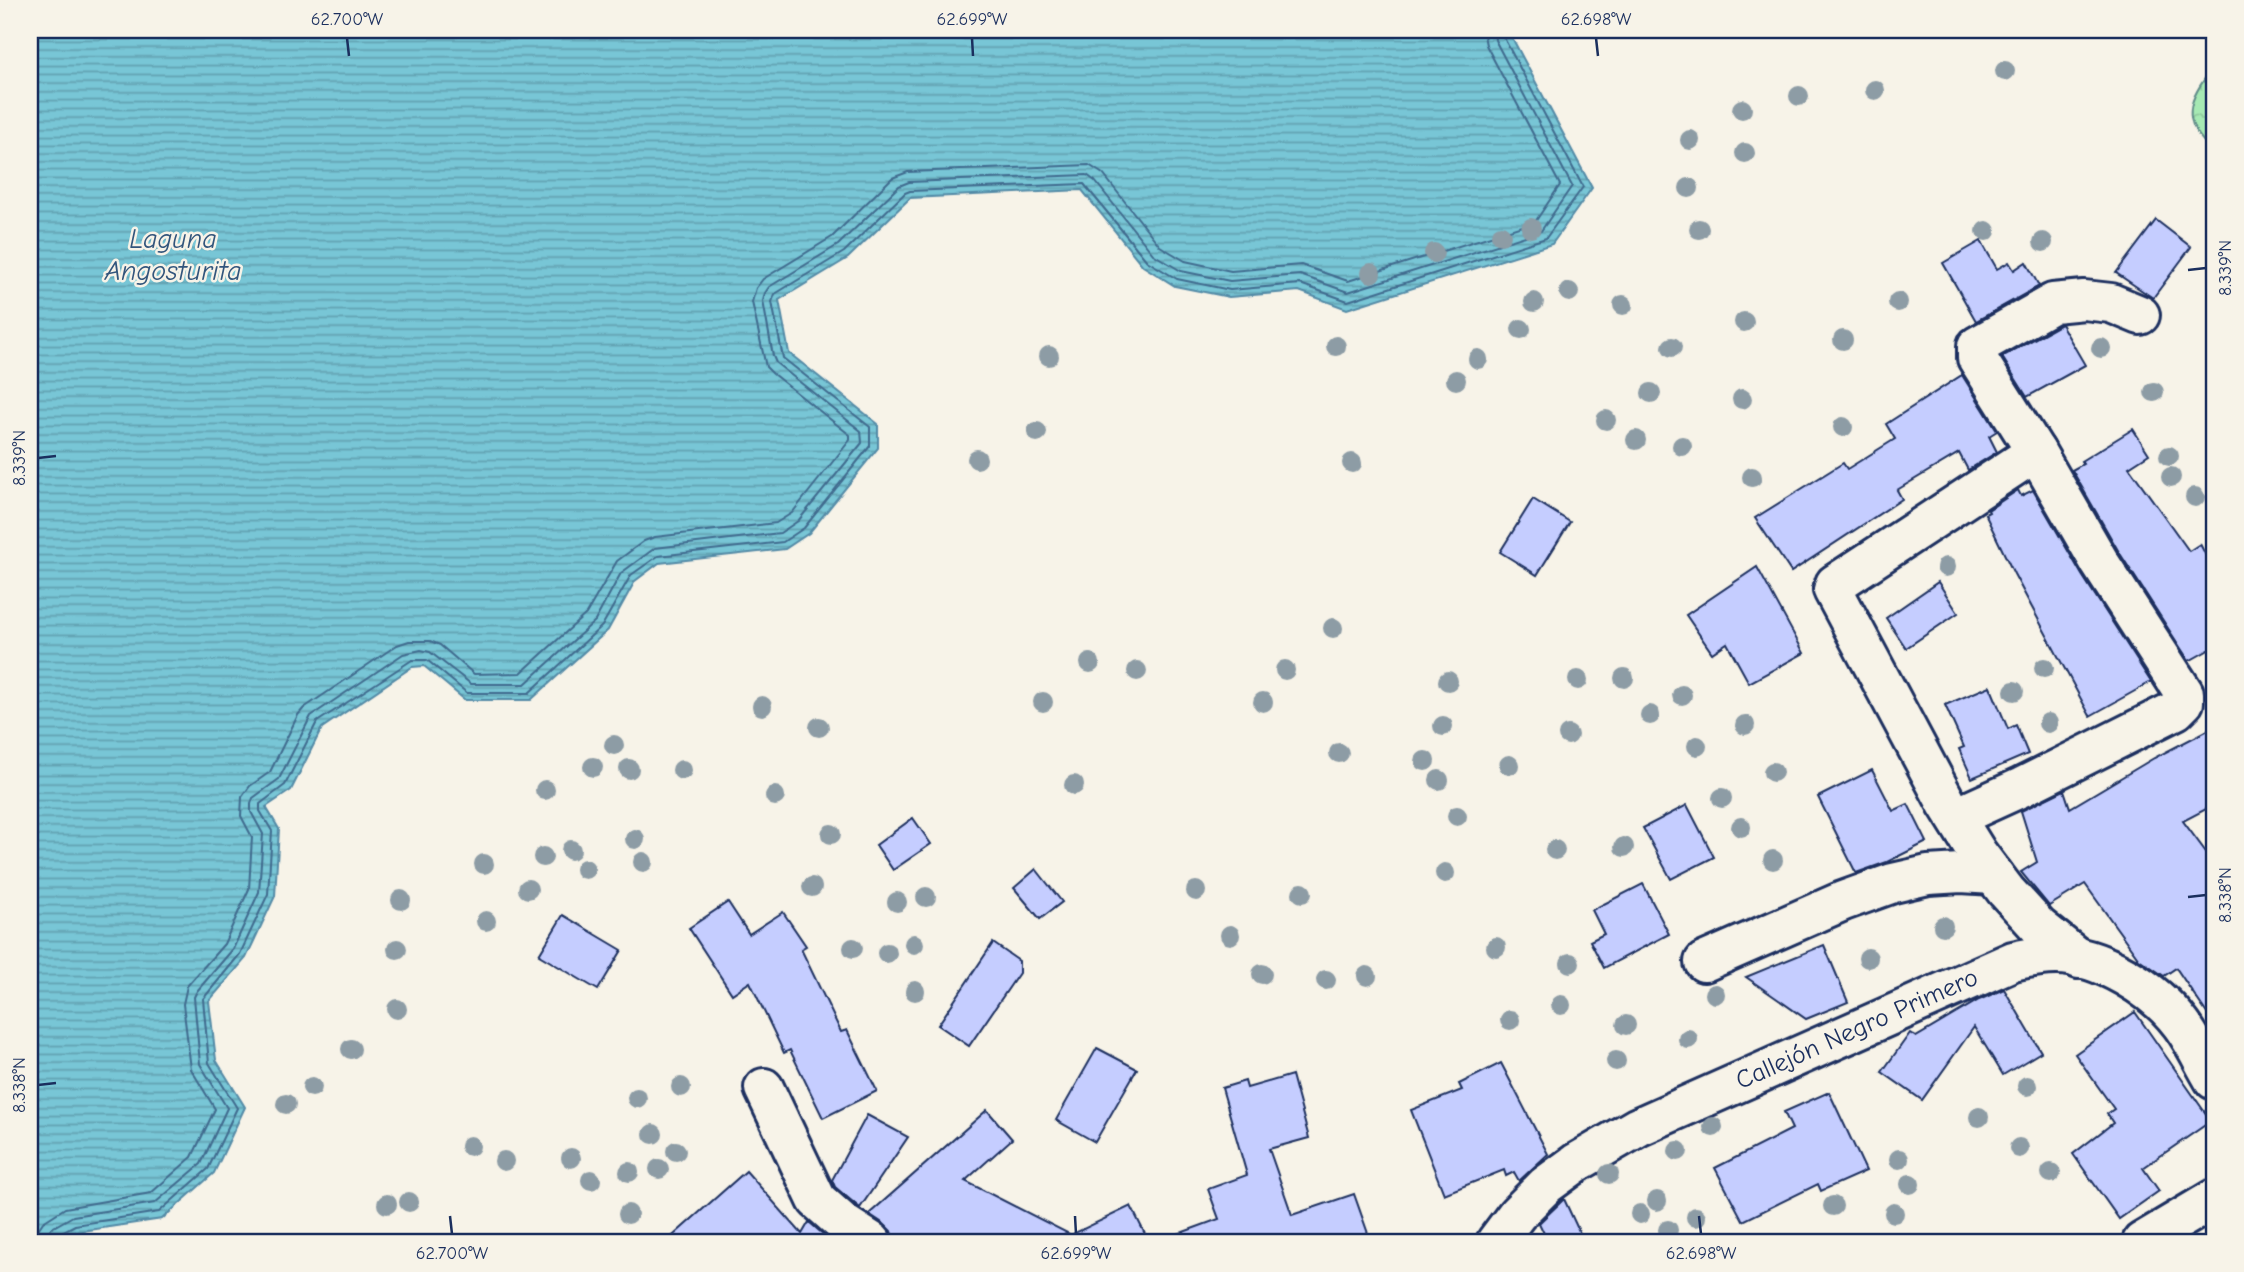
<svg xmlns="http://www.w3.org/2000/svg" width="2244" height="1272" font-family="'Comic Neue',sans-serif">
<style>
.forest{fill:url(#forest-crowns);stroke:#608c88;stroke-width:2}
.water{fill:url(#water-rules);stroke:#538aa6;stroke-width:2}
.lines{fill:none;stroke-linecap:round;stroke-linejoin:round}
.shore{stroke:#406b8e;stroke-width:2}
.building{fill:#c5cdff;stroke:#1b2f5e;stroke-width:2}
.minor-casing{stroke:#1b2f5e;stroke-width:44}
.minor{stroke:#f7f3e8;stroke-width:38}
.tree{fill:#8d9ca5}
.ticks{fill:none;stroke:#1b2f5e;stroke-width:2.5}
.labels{text-anchor:middle;dominant-baseline:central;stroke-width:5;stroke-linejoin:round;paint-order:stroke}
.street-label{font-size:26px;fill:#1b2f5e;stroke:#f7f3e8}
.water-label{font-size:28px;font-style:italic;fill:#32557c;stroke:#f7f3e8}
.neatline{fill:none;stroke:#1b2f5e;stroke-width:2.5}
.ticks-label{font-size:18px;text-anchor:middle;fill:#1b2f5e}
</style>
<defs>
<pattern id="forest-crowns" width="20" height="18" patternUnits="userSpaceOnUse" patternTransform="scale(1.75)"><rect width="20" height="18" fill="#a6e9b3"/><path d="M2 6a3 3 0 1 1 6 0M12 15a3 3 0 1 1 6 0" fill="none" stroke="#8ec89c"/></pattern>
<pattern id="water-rules" width="6" height="5" patternUnits="userSpaceOnUse" patternTransform="scale(1.75)"><rect width="6" height="5" fill="#78c6d6"/><path d="M0 2.5h6" fill="none" stroke="#62a1b1"/></pattern>
</defs>
<rect width="100%" height="100%" fill="#f7f3e8"/>
<filter id="ink" filterUnits="userSpaceOnUse"><feTurbulence type="fractalNoise" baseFrequency=".0143" numOctaves="2"/><feDisplacementMap in="SourceGraphic" scale="14" xChannelSelector="R" yChannelSelector="G"/><feConvolveMatrix kernelMatrix="1 2 1 2 8 2 1 2 1" color-interpolation-filters="sRGB"/></filter>
<g filter="url(#ink)">
<!-- forest -->
<path class="forest" d="M2214,67V151C2178,122 2188,98 2214,67Z"/>
<!-- water -->
<path class="water" d="M30,30H1508L1592,188L1552,244L1347,309L1299,291L1229,297L1175,286L1143,266L1082,190L910,198L848,258L779,300L789,353L878,424V448L809,533L785,549L659,563L635,581L608,630L531,700H465L424,666L412,667L322,728L291,790L266,807L279,829L275,896L246,958L209,1001L216,1060L245,1107L214,1173L162,1219L76,1232L56,1242H30Z"/>
<g class="lines">
<!-- shore -->
<g class="shore">
<path d="M36,1242L37,1231L43,1222L65,1208L151,1193L192,1157L215,1109L191,1069L183,1004L187,986L224,944L249,889L252,837L241,816L242,797L250,786L270,772L298,715L304,708L397,645L409,641H430L440,645L474,674L521,673L586,614L617,561L644,541L655,537L776,523L792,513L850,440V435L773,374L766,367L752,302L756,288L763,279L832,237L892,178L908,172L1089,165L1103,174L1160,246L1185,261L1231,271L1301,265L1348,281L1535,222L1560,185L1486,45L1483,30"/>
<path d="M46,1242L50,1229L73,1216L155,1203L201,1164L227,1108L200,1064L194,997L197,991L233,949L259,892L263,834L251,812V804L253,798L279,779L311,716L403,654L421,650L430,652L471,684H525L595,621L621,573L655,548L780,533L798,521L862,443L861,431L776,363L773,356L763,301L765,293L769,287L838,245L899,186L909,182L1087,175L1095,181L1153,254L1181,271L1230,281L1300,275L1348,292L1541,231L1572,186L1495,40L1494,30"/>
<path d="M55,1242L58,1234L75,1225L159,1212L208,1169L237,1108L209,1063L203,999L240,954L268,894L272,831L260,811V804L285,785L317,722L412,660H427L467,693H529L602,626L631,575L658,556L783,542L804,528L870,446V427L783,358L772,302L775,294L844,252L905,193L910,191L1084,184L1147,261L1177,279L1230,290L1300,284L1348,301L1546,238L1583,187L1503,36L1502,30"/>
</g>
</g>
<!-- building -->
<g class="building">
<path d="M2156,220L2191,247L2153,298L2116,273Z"/>
<path d="M1981,241L1997,269L2009,262L2014,270L2026,262L2039,286L1976,321L1943,263Z"/>
<path d="M2061,324L2085,365L2027,397L2002,357Z"/>
<path d="M1962,375L1997,431L1989,436L1997,452L1968,470L1959,453L1897,490L1902,499L1791,572L1755,518L1843,463L1847,469L1895,439L1886,424Z"/>
<path d="M2133,429L2149,454L2129,467L2189,551L2200,544L2214,571V647L2189,661L2119,552L2072,470L2083,464L2081,461Z"/>
<path d="M2018,490L2021,496L2033,490L2082,575L2151,682L2090,716L2014,574L1985,514L1989,512L1988,510Z"/>
<path d="M1533,499L1570,522L1537,575L1500,552Z"/>
<path d="M1757,567L1804,653L1749,683L1727,643L1712,653L1686,615Z"/>
<path d="M1938,582L1958,613L1906,648L1886,618Z"/>
<path d="M1990,686L2008,729L2016,725L2028,754L1972,778L1959,749L1964,747L1945,705Z"/>
<path d="M2214,727V805L2183,821L2214,863V1024L2176,968L2164,976L2139,959L2085,884L2049,906L2021,872L2037,862L2021,811L2064,790L2070,808L2154,758Z"/>
<path d="M1872,770L1893,811L1908,804L1927,842L1887,862L1856,873L1818,797Z"/>
<path d="M1687,805L1714,857L1671,879L1643,828Z"/>
<path d="M913,818L931,844L893,870L876,845Z"/>
<path d="M1036,869L1062,902L1040,919L1014,888Z"/>
<path d="M1643,884L1669,934L1604,968L1590,941L1604,934L1592,910Z"/>
<path d="M728,902L749,934L783,912L806,946L801,949L841,1032L847,1030L877,1091L823,1118L790,1050L784,1053L750,982L732,994L689,928Z"/>
<path d="M563,915L622,950L598,990L539,955Z"/>
<path d="M993,943L1019,961V973L969,1046L938,1025Z"/>
<path d="M1824,945L1848,1002L1806,1019L1746,977Z"/>
<path d="M2004,989L2041,1052L2003,1075L1974,1027L1922,1100L1882,1072L1910,1033L1916,1037L1979,1000Z"/>
<path d="M2135,1012L2211,1121L2143,1168L2159,1191L2119,1219L2073,1154L2113,1123L2107,1114L2114,1109L2075,1054Z"/>
<path d="M1097,1048L1137,1069L1095,1142L1056,1120Z"/>
<path d="M1501,1063L1548,1154L1519,1181L1514,1172L1506,1176L1504,1170L1444,1194L1411,1110L1462,1090L1459,1084Z"/>
<path d="M1292,1075L1309,1138L1269,1149L1292,1215L1354,1194L1371,1242H1168L1167,1238L1219,1219L1208,1189L1247,1175L1222,1088L1245,1081L1247,1088Z"/>
<path d="M1829,1092L1866,1171L1821,1191L1818,1184L1743,1221L1715,1168L1792,1129L1784,1112Z"/>
<path d="M987,1110L1012,1139L965,1181L1071,1235L1131,1206L1149,1242H894L891,1231L884,1224L869,1214Z"/>
<path d="M867,1115L908,1137L860,1208L835,1187L832,1180Z"/>
<path d="M746,1171L802,1234L809,1222L832,1242H666Z"/>
<path d="M1564,1199L1584,1242H1548L1539,1223Z"/>
</g>
<g class="lines">
<defs>
<g id="minor">
<path d="M2036,452L1835,584L1833,590L1947,804L1978,854L2006,891L2039,927L2079,959"/>
<path d="M1956,817L2022,787L2176,710L2184,702V693L2100,563L2036,452L1977,358V346L2053,303L2084,300L2111,303L2140,315"/>
<path d="M1704,962L1843,901L1893,883L1928,875L1961,873L1994,875"/>
<path d="M764,1088L817,1200L844,1224L872,1242"/>
<path d="M1496,1242L1517,1214L1546,1185L1576,1163L1638,1127L2013,961C2027,958 2041,955 2056,955C2100,955 2155,989 2181,1024C2194,1041 2203,1062 2214,1080"/>
<path d="M2142,1242L2214,1199"/>
</g>
</defs>
<!-- minor casing -->
<use href="#minor" class="minor-casing"/>
<!-- minor -->
<use href="#minor" class="minor"/>
</g>
<!-- trees -->
<g class="tree">
<circle cx="2005" cy="71" r="10"/>
<circle cx="1875" cy="90" r="10"/>
<circle cx="1799" cy="96" r="10"/>
<circle cx="1742" cy="109" r="10"/>
<circle cx="1690" cy="140" r="10"/>
<circle cx="1745" cy="153" r="10"/>
<circle cx="1689" cy="188" r="10"/>
<circle cx="1531" cy="228" r="10"/>
<circle cx="1699" cy="229" r="10"/>
<circle cx="1986" cy="231" r="10"/>
<circle cx="1501" cy="235" r="10"/>
<circle cx="2043" cy="242" r="10"/>
<circle cx="1434" cy="253" r="10"/>
<circle cx="1371" cy="273" r="10"/>
<circle cx="1569" cy="292" r="10"/>
<circle cx="1534" cy="302" r="10"/>
<circle cx="1898" cy="302" r="10"/>
<circle cx="1623" cy="305" r="10"/>
<circle cx="1744" cy="322" r="10"/>
<circle cx="1521" cy="329" r="10"/>
<circle cx="1843" cy="340" r="10"/>
<circle cx="1336" cy="346" r="10"/>
<circle cx="1672" cy="347" r="10"/>
<circle cx="2101" cy="348" r="10"/>
<circle cx="1049" cy="356" r="10"/>
<circle cx="1478" cy="359" r="10"/>
<circle cx="1456" cy="380" r="10"/>
<circle cx="2154" cy="392" r="10"/>
<circle cx="1651" cy="393" r="10"/>
<circle cx="1742" cy="399" r="10"/>
<circle cx="1606" cy="420" r="10"/>
<circle cx="1843" cy="427" r="10"/>
<circle cx="1037" cy="432" r="10"/>
<circle cx="1636" cy="440" r="10"/>
<circle cx="1682" cy="446" r="10"/>
<circle cx="2169" cy="456" r="10"/>
<circle cx="977" cy="459" r="10"/>
<circle cx="1352" cy="463" r="10"/>
<circle cx="1752" cy="477" r="10"/>
<circle cx="2171" cy="477" r="10"/>
<circle cx="2195" cy="497" r="10"/>
<circle cx="1946" cy="567" r="10"/>
<circle cx="1333" cy="628" r="10"/>
<circle cx="1090" cy="663" r="10"/>
<circle cx="2044" cy="668" r="10"/>
<circle cx="1285" cy="670" r="10"/>
<circle cx="1137" cy="671" r="10"/>
<circle cx="1624" cy="678" r="10"/>
<circle cx="1578" cy="680" r="10"/>
<circle cx="1448" cy="681" r="10"/>
<circle cx="2014" cy="691" r="10"/>
<circle cx="1682" cy="695" r="10"/>
<circle cx="1043" cy="702" r="10"/>
<circle cx="1263" cy="702" r="10"/>
<circle cx="762" cy="706" r="10"/>
<circle cx="1650" cy="715" r="10"/>
<circle cx="2048" cy="723" r="10"/>
<circle cx="1745" cy="725" r="10"/>
<circle cx="1443" cy="726" r="10"/>
<circle cx="819" cy="727" r="10"/>
<circle cx="1568" cy="735" r="10"/>
<circle cx="614" cy="745" r="10"/>
<circle cx="1697" cy="746" r="10"/>
<circle cx="1339" cy="753" r="10"/>
<circle cx="1425" cy="761" r="10"/>
<circle cx="1509" cy="765" r="10"/>
<circle cx="593" cy="767" r="10"/>
<circle cx="629" cy="769" r="10"/>
<circle cx="682" cy="770" r="10"/>
<circle cx="1773" cy="772" r="10"/>
<circle cx="1439" cy="780" r="10"/>
<circle cx="1074" cy="785" r="10"/>
<circle cx="545" cy="790" r="10"/>
<circle cx="775" cy="796" r="10"/>
<circle cx="1722" cy="798" r="10"/>
<circle cx="1457" cy="816" r="10"/>
<circle cx="1741" cy="827" r="10"/>
<circle cx="831" cy="834" r="10"/>
<circle cx="635" cy="839" r="10"/>
<circle cx="1624" cy="847" r="10"/>
<circle cx="571" cy="850" r="10"/>
<circle cx="1555" cy="850" r="10"/>
<circle cx="543" cy="857" r="10"/>
<circle cx="1773" cy="860" r="10"/>
<circle cx="643" cy="862" r="10"/>
<circle cx="484" cy="864" r="10"/>
<circle cx="585" cy="869" r="10"/>
<circle cx="1445" cy="873" r="10"/>
<circle cx="812" cy="887" r="10"/>
<circle cx="528" cy="889" r="10"/>
<circle cx="1196" cy="891" r="10"/>
<circle cx="1302" cy="893" r="10"/>
<circle cx="926" cy="897" r="10"/>
<circle cx="401" cy="900" r="10"/>
<circle cx="897" cy="902" r="10"/>
<circle cx="486" cy="921" r="10"/>
<circle cx="1943" cy="926" r="10"/>
<circle cx="1230" cy="935" r="10"/>
<circle cx="914" cy="944" r="10"/>
<circle cx="1496" cy="947" r="10"/>
<circle cx="853" cy="948" r="10"/>
<circle cx="397" cy="949" r="10"/>
<circle cx="887" cy="953" r="10"/>
<circle cx="1868" cy="958" r="10"/>
<circle cx="1570" cy="963" r="10"/>
<circle cx="1262" cy="974" r="10"/>
<circle cx="1367" cy="976" r="10"/>
<circle cx="1326" cy="980" r="10"/>
<circle cx="915" cy="991" r="10"/>
<circle cx="1715" cy="994" r="10"/>
<circle cx="1561" cy="1005" r="10"/>
<circle cx="397" cy="1009" r="10"/>
<circle cx="1510" cy="1020" r="10"/>
<circle cx="1626" cy="1025" r="10"/>
<circle cx="1688" cy="1039" r="10"/>
<circle cx="351" cy="1049" r="10"/>
<circle cx="1616" cy="1061" r="10"/>
<circle cx="2027" cy="1086" r="10"/>
<circle cx="312" cy="1087" r="10"/>
<circle cx="681" cy="1087" r="10"/>
<circle cx="637" cy="1098" r="10"/>
<circle cx="286" cy="1104" r="10"/>
<circle cx="1979" cy="1117" r="10"/>
<circle cx="1713" cy="1127" r="10"/>
<circle cx="653" cy="1134" r="10"/>
<circle cx="470" cy="1146" r="10"/>
<circle cx="2019" cy="1148" r="10"/>
<circle cx="676" cy="1151" r="10"/>
<circle cx="1678" cy="1151" r="10"/>
<circle cx="571" cy="1158" r="10"/>
<circle cx="1899" cy="1159" r="10"/>
<circle cx="504" cy="1161" r="10"/>
<circle cx="659" cy="1169" r="10"/>
<circle cx="629" cy="1172" r="10"/>
<circle cx="2051" cy="1173" r="10"/>
<circle cx="1609" cy="1174" r="10"/>
<circle cx="591" cy="1180" r="10"/>
<circle cx="1910" cy="1184" r="10"/>
<circle cx="1657" cy="1201" r="10"/>
<circle cx="409" cy="1202" r="10"/>
<circle cx="387" cy="1204" r="10"/>
<circle cx="1833" cy="1206" r="10"/>
<circle cx="1894" cy="1213" r="10"/>
<circle cx="628" cy="1214" r="10"/>
<circle cx="1640" cy="1214" r="10"/>
<circle cx="1696" cy="1217" r="10"/>
<circle cx="1668" cy="1230" r="10"/>
</g>
</g>
<!-- ticks -->
<path class="ticks" d="M347,38L349,56M972,38L973,56M1596,38L1598,56M2188,270L2206,268M38,458L56,456M2188,897L2206,895M38,1085L56,1083M450,1216L452,1234M1075,1216L1076,1234M1699,1216L1701,1234"/>
<g class="labels">
<!-- street labels -->
<g class="street-label">
<text transform="translate(1857 1029) rotate(-24)">Callejón Negro Primero</text>
</g>
<!-- water labels -->
<g class="water-label">
<text x="173" y="239">Laguna<tspan x="173" dy="32">Angosturita</tspan></text>
</g>
</g>
<!-- margin -->
<rect width="2244" height="1272" fill="none" stroke="#f7f3e8" stroke-width="77"/>
<rect x="38" y="38" width="2168" height="1196" class="neatline"/>
<g class="ticks-label">
<text x="347" y="25">62.700°W</text>
<text x="972" y="25">62.699°W</text>
<text x="1596" y="25">62.698°W</text>
<text transform="translate(2225 268) rotate(-90)" y="6">8.339°N</text>
<text transform="translate(19 458) rotate(-90)" y="6">8.339°N</text>
<text transform="translate(2225 895) rotate(-90)" y="6">8.338°N</text>
<text transform="translate(19 1085) rotate(-90)" y="6">8.338°N</text>
<text x="452" y="1259">62.700°W</text>
<text x="1076" y="1259">62.699°W</text>
<text x="1701" y="1259">62.698°W</text>
</g>
</svg>
